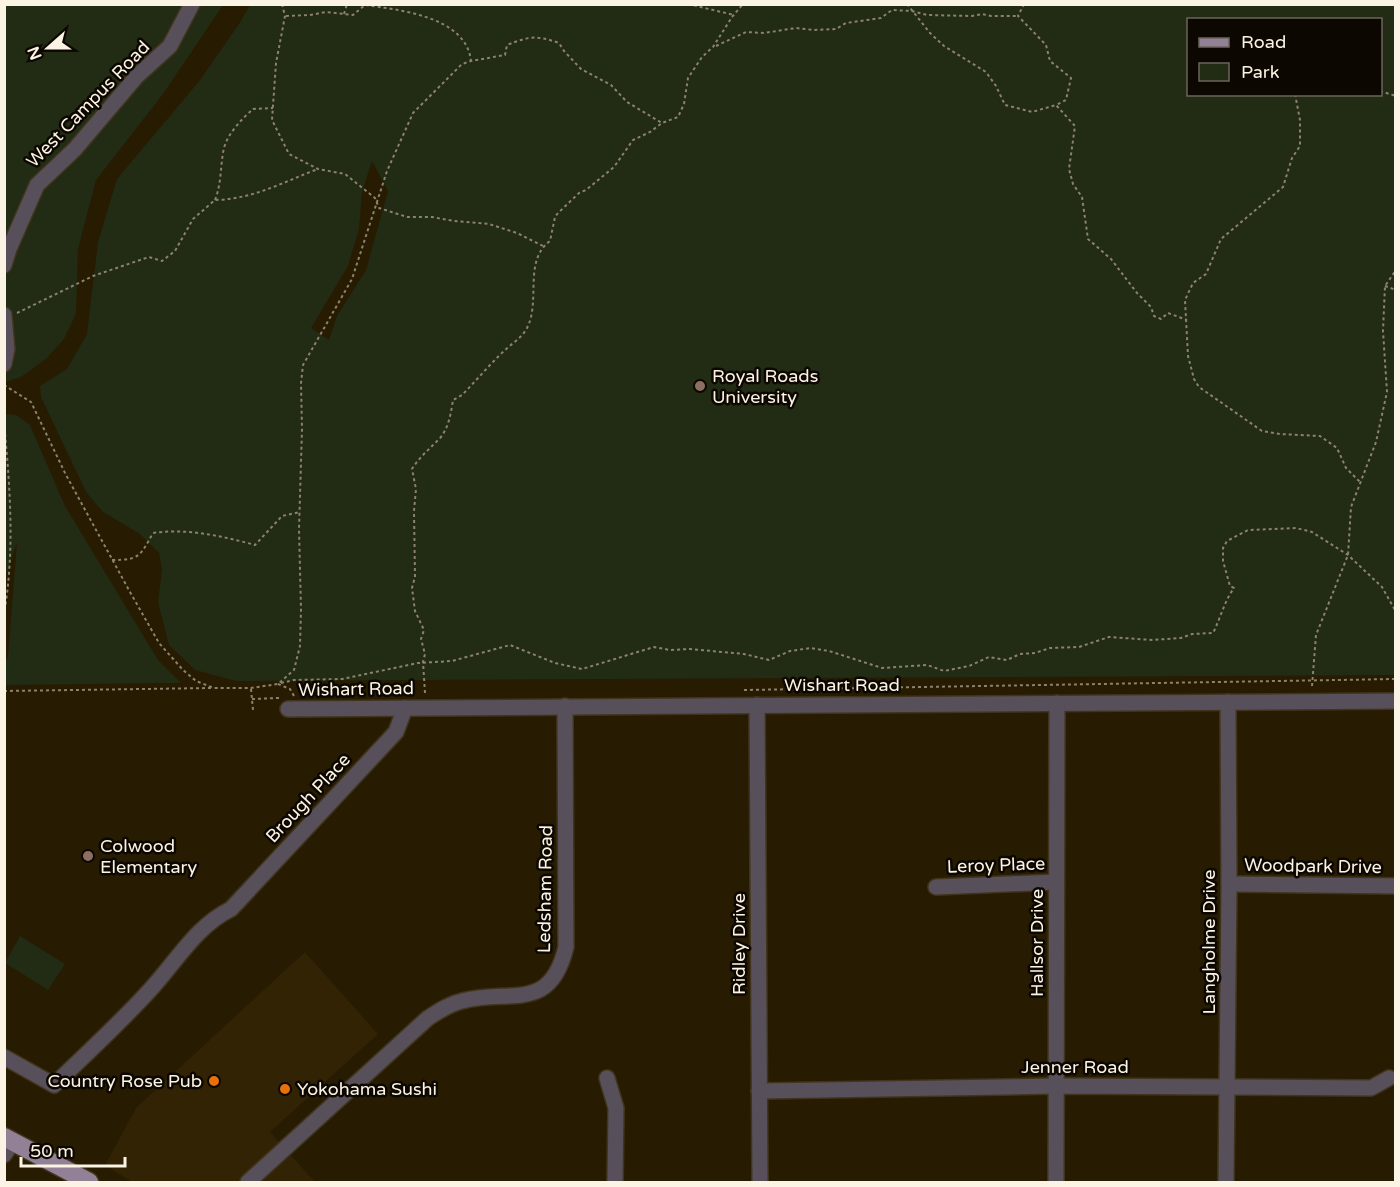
<svg xmlns="http://www.w3.org/2000/svg" width="1400" height="1187" font-family="'Varela Round',sans-serif">
<style>
.built{fill:#322305}
.green{fill:#222b13;fill-rule:evenodd}
.lines{fill:none;stroke-linecap:round;stroke-linejoin:round}
.minor-casing{stroke:#40351c;stroke-width:18}
.major-casing{stroke:#40351c;stroke-width:21}
.path{stroke:#8c826d;stroke-width:2;stroke-dasharray:3 3;stroke-linecap:butt}
.minor{stroke:#574f5a;stroke-width:15}
.major{stroke:#928096;stroke-width:18}
.education-dot{fill:#8d6e63;stroke:#0c0701;stroke-width:2}
.food-dot{fill:#e8710a;stroke:#0c0701;stroke-width:2}
.labels{text-anchor:middle;dominant-baseline:central;stroke-width:5;stroke-linejoin:round;paint-order:stroke}
.street-label{font-size:18px;fill:#fbf3e4;stroke:#0c0701}
.poi-label{font-size:18px;fill:#fbf3e4;stroke:#0c0701;text-anchor:start}
</style>
<rect width="100%" height="100%" fill="#271b01"/>
<!-- built -->
<path class="built" d="M305,952L378,1034L270,1132L315,1182H132L105,1165L136,1108Z"/>
<!-- green -->
<g class="green">
<path d="M5,5H223L163,94L96,180L78,249L76,314L64,339L47,358L21,377L5,382Z"/>
<path d="M250,5H1395V675L236,681L195,670L169,645L158,602L162,570L159,553L140,534L103,512L86,492L41,397L40,386L67,369L87,334L98,242L117,179L200,80L239,24ZM1188,20H1380V94H1188ZM372,161L388,191L366,270L337,316L329,340L311,328L348,266L359,229L362,192Z"/>
<path d="M5,414L16,415L30,425L65,506L158,660L181,683L5,685V663L8,656L17,542L5,579Z"/>
<path d="M20,936L65,964L48,990L5,963Z"/>
</g>
<g class="lines">
<defs>
<g id="minor">
<path d="M4,265L9,249L37,185L75,149L137,76L170,46L192,4"/>
<path d="M4,315L7,349L4,364"/>
<path d="M757,705L760,1182"/>
<path d="M288,709L1396,701"/>
<path d="M1229,884L1396,886"/>
<path d="M936,887L1056,882"/>
<path d="M4,1057L54,1085C86,1054 120,1023 150,990C176,962 196,926 231,909L396,732L405,708"/>
<path d="M607,1078L616,1108L615,1182"/>
<path d="M759,1091L1057,1086L1371,1088L1389,1078"/>
<path d="M4,1155L13,1142"/>
<path d="M248,1182L428,1018C439,1011 449,1004 462,1001C510,988 550,1014 566,947L565,706"/>
<path d="M1056,1182L1057,703"/>
<path d="M1226,1182L1229,884L1228,702"/>
</g>
<path id="major" d="M4,1137L89,1182"/>
</defs>
<!-- minor casing -->
<use href="#minor" class="minor-casing"/>
<!-- major casing -->
<use href="#major" class="major-casing"/>
<!-- path -->
<g class="path">
<path d="M282,4L285,16L276,63L272,120L289,154L318,169L345,174L375,198L379,208L407,217H432L454,221L489,224L517,233L543,246"/>
<path d="M688,4L734,15"/>
<path d="M907,4L930,33L944,46L986,72L996,86L1005,105L1032,112L1056,105"/>
<path d="M1024,4L1018,16L1046,45L1050,61L1071,78L1066,100L1056,105L1075,126L1069,169L1073,184L1082,197L1088,239L1111,259L1137,293L1151,307L1154,316L1161,319L1168,313L1187,320"/>
<path d="M344,14L347,4"/>
<path d="M286,16L310,15L326,12L353,15L365,5C399,10 466,16 471,61"/>
<path d="M716,46L746,32L764,33L796,28L814,30L836,29L846,23L881,18L892,10L912,11L927,15L972,16L982,14L991,16H1018"/>
<path d="M1380,91L1396,96"/>
<path d="M1295,94L1300,120V146L1292,158L1283,187L1221,239L1206,274L1193,283L1185,300L1188,356L1194,379L1199,387L1262,431L1280,434L1320,436L1337,448L1346,468L1361,483"/>
<path d="M215,200C222,182 220,166 224,148C228,133 242,119 253,109L273,108"/>
<path d="M1385,286L1396,290"/>
<path d="M17,313L93,276L149,257L162,261L175,251L193,219L215,200C254,199 283,182 318,169"/>
<path d="M4,385L31,402L66,475L130,592L159,643L183,670L196,681L214,688H251L278,684L294,670L300,646L301,609L299,529L302,429L301,383L303,365L352,279L387,171L413,113L462,64L471,61L505,55L507,45C530,36 536,35 559,43L564,51L581,69L611,85L627,102L662,123"/>
<path d="M4,422C10,486 15,551 4,614"/>
<path d="M112,560C140,560 140,556 153,533C187,528 222,536 255,545L282,516L300,512"/>
<path d="M281,683L294,680L342,679L418,663L452,661L510,645L555,663L582,669L654,647L670,650L690,649L744,654L769,660L790,651L811,648L829,651L882,668L927,665L944,671L969,666L989,657L1007,660L1020,654L1035,653L1050,648L1079,647L1109,637L1152,640L1181,638L1192,634L1213,633C1221,617 1224,602 1234,588L1230,586L1223,561V548L1227,541L1248,530L1296,528L1312,532L1348,555L1382,587L1396,612"/>
<path d="M278,684L290,689L294,696"/>
<path d="M1312,686L1316,635L1348,555L1351,507L1376,442L1387,392L1383,331L1385,286L1396,270"/>
<path d="M251,689L253,710"/>
<path d="M744,690L1396,679"/>
<path d="M4,691L212,688"/>
<path d="M425,693L423,662L425,654L421,639L424,630L415,611L412,588L415,577L414,511L416,489L412,469C420,456 431,448 441,437C449,426 451,413 453,400L462,395C476,381 489,365 504,351C512,343 521,339 527,328C541,301 523,261 550,241L555,217L558,213L579,193L586,190L614,167L633,140L650,132L662,123L678,117L684,104L688,78L702,57L713,47L732,17L743,4"/>
<path d="M252,699L279,698"/>
</g>
<!-- minor -->
<use href="#minor" class="minor"/>
<!-- major -->
<use href="#major" class="major"/>
</g>
<!-- markers -->
<g class="education-dot">
<circle cx="700" cy="386" r="6"/>
<circle cx="88" cy="856" r="6"/>
</g>
<g class="food-dot">
<circle cx="214" cy="1081" r="6"/>
<circle cx="285" cy="1089" r="6"/>
</g>
<g class="labels">
<!-- street labels -->
<g class="street-label">
<text transform="translate(88 104) rotate(-46)">West Campus Road</text>
<text x="842" y="685">Wishart Road</text>
<text transform="translate(356 689) rotate(-1)">Wishart Road</text>
<text transform="translate(308 798) rotate(-47)">Brough Place</text>
<text transform="translate(996 865) rotate(-2)">Leroy Place</text>
<text transform="translate(1313 866) rotate(1)">Woodpark Drive</text>
<text transform="translate(545 889) rotate(-89)">Ledsham Road</text>
<text transform="translate(1209 942) rotate(-90)">Langholme Drive</text>
<text transform="translate(1037 943) rotate(-90)">Hallsor Drive</text>
<text transform="translate(739 944) rotate(-90)">Ridley Drive</text>
<text x="1075" y="1067">Jenner Road</text>
</g>
<!-- poi labels -->
<g class="poi-label">
<text x="712" y="376">Royal Roads<tspan x="712" dy="21">University</tspan></text>
<text x="100" y="846">Colwood<tspan x="100" dy="21">Elementary</tspan></text>
<text x="202" y="1081" text-anchor="end">Country Rose Pub</text>
<text x="297" y="1089">Yokohama Sushi</text>
</g>
</g>
<!-- border -->
<rect width="1400" height="1187" fill="none" stroke="#fbf3e4" stroke-width="12"/>
<!-- legend -->
<rect x="1187" y="18" width="195" height="78" fill="#0c0701" stroke="#6c655c" stroke-width="1.5"/>
<rect x="1199" y="38" width="30" height="9" fill="#928096" stroke="#6c655c" stroke-width="1.5"/>
<text x="1241" y="48" font-size="18" fill="#fbf3e4">Road</text>
<rect x="1199" y="63" width="30" height="18" fill="#222b13" stroke="#6c655c" stroke-width="1.5"/>
<text x="1241" y="78" font-size="18" fill="#fbf3e4">Park</text>
<!-- north arrow -->
<g transform="translate(48 48) rotate(249)" stroke="#0c0701" stroke-width="4.5" paint-order="stroke">
<path d="M0-4.5L10 22L0 15L-10 22Z" fill="#fbf3e4"/>
<text y="-9" font-size="16" font-weight="bold" text-anchor="middle" fill="#fbf3e4">N</text>
</g>
<!-- scale -->
<path d="M21 1157v9h104v-9" fill="none" stroke="#fbf3e4" stroke-width="3"/>
<text x="30" y="1157" font-size="18" fill="#fbf3e4" stroke="#0c0701" stroke-width="4.5" paint-order="stroke">50 m</text>
</svg>
